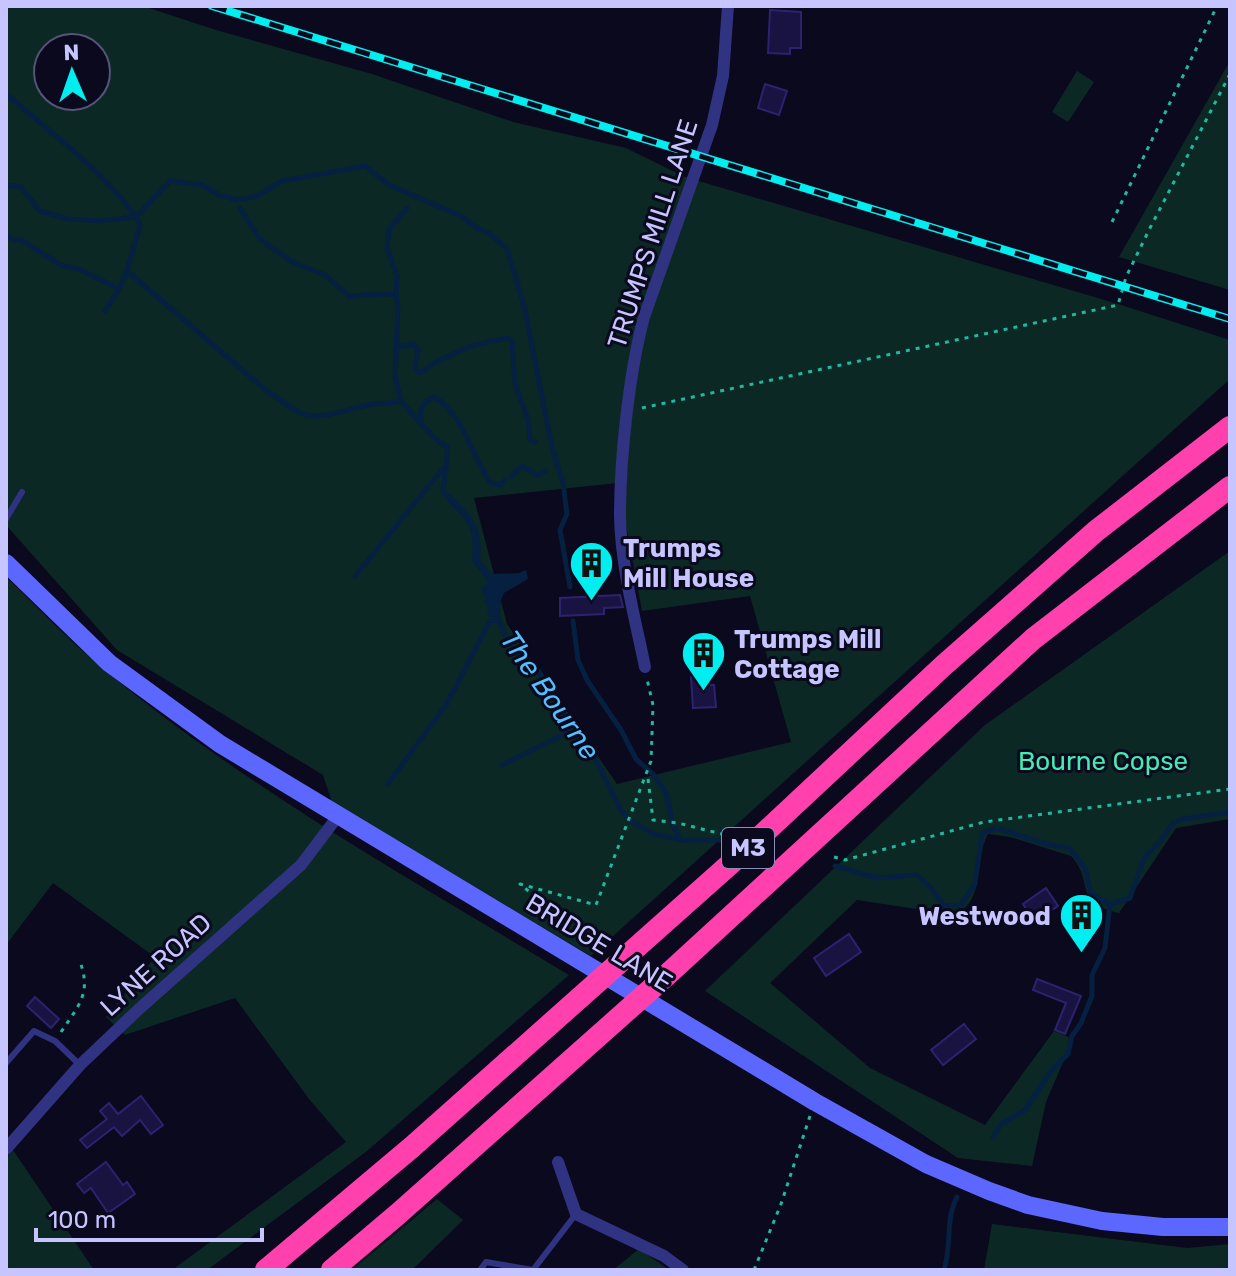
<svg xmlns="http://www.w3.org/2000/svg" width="1236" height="1276" font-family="Rubik,sans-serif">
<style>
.green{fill:#0c2824;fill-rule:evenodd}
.water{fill:#052040}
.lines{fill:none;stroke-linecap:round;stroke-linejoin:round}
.stream{stroke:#052040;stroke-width:5}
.building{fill:#181340;stroke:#2b236f;stroke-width:2}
.path{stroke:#1fb9a2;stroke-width:3;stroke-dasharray:4 6;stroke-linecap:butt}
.lane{stroke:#2f3382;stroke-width:6}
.street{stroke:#2f3382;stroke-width:12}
.secondary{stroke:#5c67ff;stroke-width:18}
.highway{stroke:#ff40ad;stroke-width:22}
.rail-casing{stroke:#00eef0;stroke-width:8}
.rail{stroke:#0b091d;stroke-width:5;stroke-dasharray:15;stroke-linecap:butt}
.labels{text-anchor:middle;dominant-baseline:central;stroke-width:6;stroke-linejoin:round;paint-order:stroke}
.shield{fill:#0b091d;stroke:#8f8dbb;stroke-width:2}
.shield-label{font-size:24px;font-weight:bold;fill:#c7c5ff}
.street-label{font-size:26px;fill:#c7c5ff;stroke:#0b091d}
.poi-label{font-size:26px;font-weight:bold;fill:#c7c5ff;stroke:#0b091d;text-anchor:start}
.park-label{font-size:26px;fill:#45ebb3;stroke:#0b091d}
.water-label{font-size:28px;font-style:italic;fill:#53bfff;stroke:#0b091d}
</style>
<rect width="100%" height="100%" fill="#0b091d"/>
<!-- green -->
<g class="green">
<path d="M6,6H143L216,30L372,74L513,122L626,148L685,177L1118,304L1230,340V379L591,956L332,802L323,775L117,650L6,525ZM48,48H96V96H48ZM618,483L642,611L750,596L791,742L617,784L507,624L474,498Z"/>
<path d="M1230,61V290L1119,257Z"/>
<path d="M1077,71L1094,82L1068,122L1052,112Z"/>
<path d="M1230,551V819L1176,828L1119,913C1071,902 1096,884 1071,856L1010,837L988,834C973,860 987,899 955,915L857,900L770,983L870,1068L985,1125L1054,1031L1073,1039L1046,1102L1032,1166L958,1158L705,991L985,725Z"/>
<path d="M6,577C40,609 72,644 108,673C250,790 412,880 569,975L367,1151L207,1270H172L346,1142L309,1099L235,998L125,1035L106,1017L155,957L53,883L6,945Z"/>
<path d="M13,1150L94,1270H6V1159Z"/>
<path d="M437,1199L463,1220L412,1270H352Z"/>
<path d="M992,1224L1187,1248L1230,1244V1270H984Z"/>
<path d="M639,1249L669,1270H613Z"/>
</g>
<!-- water -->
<path class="water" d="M450,494C471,514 484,528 480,560L492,574L519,573L526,570L528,579L504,593L501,600L500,616L489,617L487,614L489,609L484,603L485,597L481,589L488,582L472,560C475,528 469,522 446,500Z"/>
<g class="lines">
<!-- stream -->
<g class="stream">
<path d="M6,94C51,133 101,169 136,217L170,181L202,185L219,195L238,200L257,196L282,181L365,166L389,185L461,216L478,229L489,233L507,249L524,306L552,447L563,483L567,514L560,530L570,587"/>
<path d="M6,185L21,187L40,211L68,219L99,221L136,217L140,225L127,271L268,392C281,398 292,412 306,415C323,420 356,406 375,404C384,403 393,403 401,401L434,438L448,448L443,492L452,500"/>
<path d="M240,208L259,238L292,262L325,275L350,297C364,293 380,296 396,294L398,307L395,377L401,401"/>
<path d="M6,235L13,240H21L61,265L81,270L119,289L127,271"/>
<path d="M396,294L397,276L387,248L389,229L407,208"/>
<path d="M105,311L119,289"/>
<path d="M397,347L413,344L418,349L415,369L420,373L438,361L471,346L507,338L512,340L515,384L528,420L530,440L535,442"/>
<path d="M421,424V410L426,401L434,397C466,416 470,456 491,483L501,485L505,480"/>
<path d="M512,476L522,466L537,475L546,471"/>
<path d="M355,576L443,469"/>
<path d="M494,610L512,651L533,663L540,673L571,731L591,750L620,809L632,822L654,834L681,840H719"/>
<path d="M573,621L578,660L587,680L621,730L636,759L654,775L666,793L673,825L681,840"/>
<path d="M502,765L571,731"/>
<path d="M388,784L446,705L490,621L498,620"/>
<path d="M835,866L877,878L917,875L930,887L945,906L961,905L975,884L982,833L997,828L1046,844L1069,848L1085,868L1091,894L1110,904"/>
<path d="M1110,904L1130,898L1144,858L1162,839L1173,823L1183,819L1230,812"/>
<path d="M993,1137L1001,1124L1025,1110L1051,1071L1068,1054L1072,1036L1081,1023L1092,996V975L1105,948L1110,904"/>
<path d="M944,1270C952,1245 945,1220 957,1197"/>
</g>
</g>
<!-- building -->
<g class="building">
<path d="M770,10L801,12V48H790V54L768,53Z"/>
<path d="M765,84L787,91L779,115L758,108Z"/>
<path d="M620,595L623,607L604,608V614L560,616V598Z"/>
<path d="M708,676L709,685H714L716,707L693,708L691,677Z"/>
<path d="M1046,888L1058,906L1034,921L1023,904Z"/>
<path d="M849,934L861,952L826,976L814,958Z"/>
<path d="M1037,979L1081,996L1065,1034L1055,1030L1066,1003L1033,990Z"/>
<path d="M35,997L59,1019L51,1028L27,1006Z"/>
<path d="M964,1024L976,1039L943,1065L931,1050Z"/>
<path d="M141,1096L163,1125L151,1134L140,1120L122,1136L114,1127L87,1148L80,1140L107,1119L100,1111L109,1103L118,1114Z"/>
<path d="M106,1162L123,1185L127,1182L135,1194L108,1213L91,1188L84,1193L77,1184Z"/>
</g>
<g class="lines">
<!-- path -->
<g class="path">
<path d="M1112,222L1217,6"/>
<path d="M642,408L1118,305L1126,277L1150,228L1230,74"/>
<path d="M648,779L653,820L678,823L722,834"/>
<path d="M834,857L845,860L984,822L1230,789"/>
<path d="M563,932L567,923L520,884L596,905L651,761L653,705L647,679"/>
<path d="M61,1032C80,1004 92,992 79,959"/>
<path d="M754,1270L781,1204L810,1116"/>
</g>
<!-- lane -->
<g class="lane">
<path d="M6,519L22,492"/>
<path d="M6,1063L34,1031L55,1041L80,1065"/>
<path d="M480,1270L486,1262L533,1270L576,1214"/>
</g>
<!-- street -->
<g class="street">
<path d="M645,667C635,618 621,567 620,516C620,458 629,373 644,317L712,125L723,76L728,6"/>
<path d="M6,1149L80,1065L139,1009L301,865L338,816"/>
<path d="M558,1162L576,1214L664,1256L683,1270"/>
</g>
<!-- secondary -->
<path class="secondary" d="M6,563L109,663L220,744L815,1102L926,1164L989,1191L1028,1205L1102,1221L1163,1227H1230"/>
<!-- highway -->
<g class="highway">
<path d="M266,1270L412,1147L747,849L943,666L1096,531L1230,427"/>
<path d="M332,1270L398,1214L668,974L1033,639L1230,487"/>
</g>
<defs>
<path id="rail" d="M212,6L1230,319"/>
</defs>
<!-- rail casing -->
<use href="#rail" class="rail-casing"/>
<!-- rail -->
<use href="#rail" class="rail"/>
</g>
<!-- icons -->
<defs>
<symbol id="building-pin" viewBox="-11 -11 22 30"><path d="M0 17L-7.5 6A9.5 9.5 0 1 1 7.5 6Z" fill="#00eef0" stroke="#0b091d"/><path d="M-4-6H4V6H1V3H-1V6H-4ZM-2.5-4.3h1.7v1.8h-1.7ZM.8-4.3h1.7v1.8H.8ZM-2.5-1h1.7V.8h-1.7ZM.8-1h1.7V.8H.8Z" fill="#111"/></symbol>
</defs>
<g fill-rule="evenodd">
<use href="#building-pin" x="566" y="538" width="51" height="69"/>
<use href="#building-pin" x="678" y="628" width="51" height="69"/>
<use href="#building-pin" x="1056" y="890" width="51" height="69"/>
</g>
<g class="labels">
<!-- shield labels -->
<rect class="shield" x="722" y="828" width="52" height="40" rx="6"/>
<g class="shield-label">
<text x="748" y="848">M3</text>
</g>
<!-- street labels -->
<g class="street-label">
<text transform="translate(653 234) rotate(-72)">TRUMPS MILL LANE</text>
<text transform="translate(599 943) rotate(31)">BRIDGE LANE</text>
<text transform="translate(156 965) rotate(-42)">LYNE ROAD</text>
</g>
<!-- poi labels -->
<g class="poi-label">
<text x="623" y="548">Trumps<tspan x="623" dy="30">Mill House</tspan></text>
<text x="734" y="639">Trumps Mill<tspan x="734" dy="30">Cottage</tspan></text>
<text x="1051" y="916" text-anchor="end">Westwood</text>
</g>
<!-- park labels -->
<g class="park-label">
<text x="1103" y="761">Bourne Copse</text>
</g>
<!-- water labels -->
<g class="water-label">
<text transform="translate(550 695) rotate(55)">The Bourne</text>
</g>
</g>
<!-- border -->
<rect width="1236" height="1276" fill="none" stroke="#c7c5ff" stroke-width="16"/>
<!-- north arrow -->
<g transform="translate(72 72) rotate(358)"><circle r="38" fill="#0b091d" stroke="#565477" stroke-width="2"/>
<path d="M0-6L14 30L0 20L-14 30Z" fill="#00eef0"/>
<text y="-12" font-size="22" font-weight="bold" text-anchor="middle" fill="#c7c5ff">N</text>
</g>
<!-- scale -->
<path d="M36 1228v12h226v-12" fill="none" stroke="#c7c5ff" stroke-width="4"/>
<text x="48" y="1228" font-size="24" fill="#c7c5ff" stroke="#0b091d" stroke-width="6" paint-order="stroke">100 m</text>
</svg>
